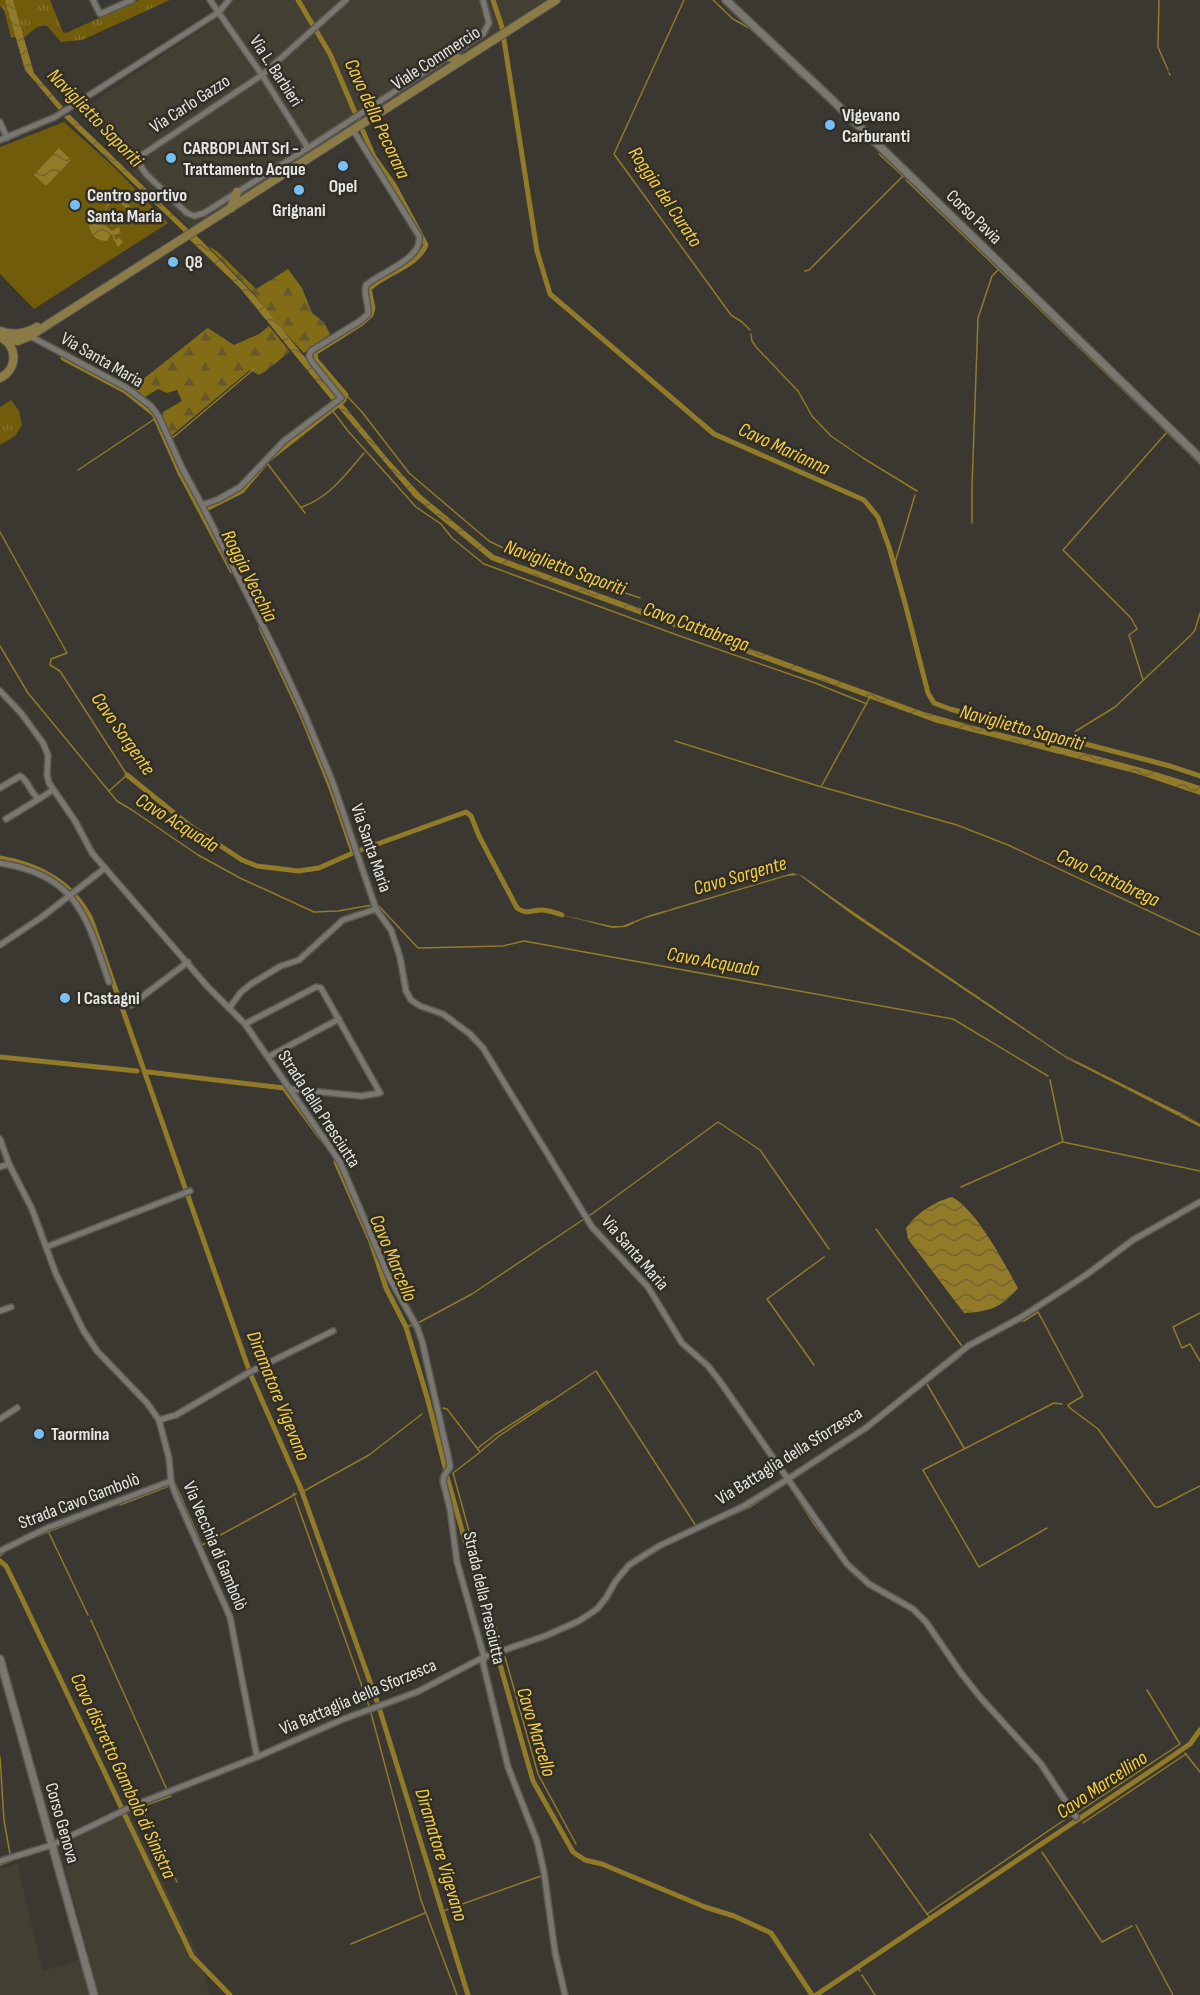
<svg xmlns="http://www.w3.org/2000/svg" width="1200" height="1995" font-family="'Sofia Sans Condensed',sans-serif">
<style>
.built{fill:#433f32}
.grass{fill:url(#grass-tufts)}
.forest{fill:url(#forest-firs)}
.park{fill:#715c0b}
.water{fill:url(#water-waves)}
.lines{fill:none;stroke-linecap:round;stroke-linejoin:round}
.stream{stroke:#917a28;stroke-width:1.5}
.canal{stroke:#917a28;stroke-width:5}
.minor-casing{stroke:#585751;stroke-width:8}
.secondary-casing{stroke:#585751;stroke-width:10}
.primary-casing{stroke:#585751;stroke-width:10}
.minor{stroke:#797770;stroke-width:5}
.secondary{stroke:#797770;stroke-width:7}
.primary{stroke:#8b7c47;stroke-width:8}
.poi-dot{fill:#77bff7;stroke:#302e27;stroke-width:2}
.labels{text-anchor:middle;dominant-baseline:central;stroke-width:5;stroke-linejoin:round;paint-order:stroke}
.street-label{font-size:18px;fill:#e7e6e2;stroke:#302e27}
.poi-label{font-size:18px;font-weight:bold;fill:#e7e6e2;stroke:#302e27;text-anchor:start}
.water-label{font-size:20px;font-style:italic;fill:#f5ce3e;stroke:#302e27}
</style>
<defs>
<pattern id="grass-tufts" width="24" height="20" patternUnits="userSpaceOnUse" patternTransform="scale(1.5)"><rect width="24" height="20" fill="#715c0b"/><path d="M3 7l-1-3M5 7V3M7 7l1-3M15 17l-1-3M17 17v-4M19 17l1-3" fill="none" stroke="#85732e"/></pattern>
<pattern id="forest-firs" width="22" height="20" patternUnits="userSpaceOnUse" patternTransform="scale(1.5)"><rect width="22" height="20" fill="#826c15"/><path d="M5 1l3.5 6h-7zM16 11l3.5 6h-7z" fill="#64582c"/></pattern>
<pattern id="water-waves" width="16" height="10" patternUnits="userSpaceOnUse" patternTransform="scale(1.5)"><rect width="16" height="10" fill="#917a28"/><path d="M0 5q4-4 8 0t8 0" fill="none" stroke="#736533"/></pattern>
</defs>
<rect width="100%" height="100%" fill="#3a3831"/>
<!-- built -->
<g class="built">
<path d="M234,0H547L191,228L131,171L82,110L218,18Z"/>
<path d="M128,1810L198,1954L210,1995H0V1869L17,1863L43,1971L89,1957L60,1847Z"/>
</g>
<!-- grass -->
<g class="grass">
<path d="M0,0H50L63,32L66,33L139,0H170L82,40L61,42L47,26C35,24 32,33 23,38L11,37L4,10L0,6Z"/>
<path d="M11,400L19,411L22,425L15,436L0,445V407Z"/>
</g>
<!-- forest -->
<g class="forest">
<path d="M208,246L217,251L256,289L288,269L302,288L312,313L324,322L330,334L304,353L272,319L256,296Z"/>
<path d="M269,326L290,352C279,359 271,369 259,375L250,370L171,436L163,419V412L182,401L177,390L167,393L158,389L145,397L132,388L205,330L208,328L234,345L259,334Z"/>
</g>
<!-- park -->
<path class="park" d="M64,122L115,168L168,223L34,309L0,274V147Z"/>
<!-- water -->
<g class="water">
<path d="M5,0H13L34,73L63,107L59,110L25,70Z"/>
<path d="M69,114L189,230L185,233L64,117Z"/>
<path d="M59,148L71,160L46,186L34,175Z"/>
<path d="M116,192L141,217L138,219L116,199L113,197C112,199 106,209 105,212L106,219L109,222L105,221L103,224L112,231L119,227L121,234L115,235L114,238L117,240L118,237L123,242L118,247L111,234L107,241C91,241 86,227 91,213L97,211L104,213L109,199Z"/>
<path d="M195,234L255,296L339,399L334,403L240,288L189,239Z"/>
<path d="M342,403L388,459L421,495L494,555L921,711C1013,739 1109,755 1200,786V795L1138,774L937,723L491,560L414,497L337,406Z"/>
<path d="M793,873L803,876L833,898L1064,1055L1185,1115L1200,1124V1127L1066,1058L854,916L799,875L787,876L643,919L626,927L612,928L558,914L612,926H622L650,915Z"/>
<path d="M952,1197C977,1210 1004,1263 1018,1288C1002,1307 990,1312 964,1313L908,1239L906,1228C916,1214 935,1201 952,1197Z"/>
</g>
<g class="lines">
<!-- stream -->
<g class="stream">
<path d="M684,0L614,154L731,315L742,322L750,330"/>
<path d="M713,0L733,19L751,29L802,78"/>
<path d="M1159,0L1158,47L1168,70"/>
<path d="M1169,73L1170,75"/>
<path d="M879,154L904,177"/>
<path d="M906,180L1200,464"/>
<path d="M805,271L809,270L903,176"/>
<path d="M751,334L752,341L756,347L798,391L812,416L831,436L863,458L917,491"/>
<path d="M346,395L362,412L409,473L489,541L526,559L640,598"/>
<path d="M332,410L348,431L416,507L441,524L452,538L484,564L677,635L815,683L867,704"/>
<path d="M166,441L176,435L254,369"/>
<path d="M267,463L305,513"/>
<path d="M78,470L156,418"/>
<path d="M302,507C330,497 346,474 364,453"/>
<path d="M972,523V487L978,318L992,276L998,270"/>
<path d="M0,532L67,653L51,659L50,665L60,671L127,775L109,791"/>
<path d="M894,566L915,495"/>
<path d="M0,646L28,693L117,801L132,810L198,855L240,878L314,912L338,911L372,905"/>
<path d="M1143,680L1129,635L1137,629L1131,618L1063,550L1167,432"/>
<path d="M1070,740L1076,731L1115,707L1191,635L1195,630L1200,613"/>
<path d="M675,741L815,785L957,825L1008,845L1200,935"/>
<path d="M822,785L870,697"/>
<path d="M377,904L418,948L503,946L524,941L953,1019L1048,1076"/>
<path d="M1050,1080L1063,1142L1200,1171"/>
<path d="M961,1187L1062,1142"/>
<path d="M589,1216L718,1122L760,1150L829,1249"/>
<path d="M876,1229L962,1346"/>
<path d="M1200,1313L1173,1327L1182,1348L1190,1344L1200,1361"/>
<path d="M1020,1321H1024L1038,1312L1083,1396L1068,1405L1070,1408L1098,1429L1155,1507H1159L1200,1486"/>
<path d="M418,1323L472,1294L584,1219"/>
<path d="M406,1327L412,1325"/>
<path d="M814,1365L767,1299L824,1257"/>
<path d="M927,1384L964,1448"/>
<path d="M443,1408L447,1409L480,1452L499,1436L596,1371L696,1526"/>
<path d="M872,1426L961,1356"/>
<path d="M478,1448L496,1434L548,1401"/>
<path d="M837,1450L866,1431"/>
<path d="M479,1453L453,1473L501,1647"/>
<path d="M175,1483L202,1545L296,1494"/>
<path d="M789,1485L814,1524L845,1565"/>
<path d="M299,1490L301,1489"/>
<path d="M304,1491L369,1455L422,1414"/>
<path d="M293,1494L294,1493"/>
<path d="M295,1498L369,1706"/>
<path d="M120,1505L169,1486"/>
<path d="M1047,1528L979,1567L923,1470L1054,1403L1062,1404"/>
<path d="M699,1530L750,1507L784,1485"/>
<path d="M49,1533L88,1615"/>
<path d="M30,1539L96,1513"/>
<path d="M0,1556L9,1549"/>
<path d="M852,1572L862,1581"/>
<path d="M91,1620L167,1790"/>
<path d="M505,1657L538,1774L576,1844"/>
<path d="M371,1713L421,1900L457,1995"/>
<path d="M1182,1748L1183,1749"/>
<path d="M1185,1753L1200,1772"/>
<path d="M0,1757L4,1820L10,1854"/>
<path d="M171,1796L141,1807L177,1882"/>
<path d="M1078,1812L1180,1744L1147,1690"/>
<path d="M1083,1823L1186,1754"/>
<path d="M870,1834L930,1918"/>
<path d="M1039,1846L1040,1847"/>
<path d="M1042,1852L1102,1942L1132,1926"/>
<path d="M0,1865L11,1861"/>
<path d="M443,1911L541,1876"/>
<path d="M927,1914L1070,1816"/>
<path d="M1136,1925L1173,1995"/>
<path d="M351,1944L425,1913"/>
<path d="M857,1966L860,1971"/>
<path d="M862,1975L875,1995"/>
</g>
<!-- canal -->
<g class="canal">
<path d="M298,0L330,54L374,157L394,185L426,245C417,267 385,273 369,289L373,308L371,315L361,324L315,353L316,360L346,395L345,397"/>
<path d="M493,0L502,27L537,251L550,294L714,434L864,500L878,517L889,547L905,603L928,693L934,703L950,709L1028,731L1070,740L1170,766L1200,776"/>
<path d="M63,358L125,391L154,414L179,471L232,571"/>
<path d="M202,511L242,491L269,459L344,400"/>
<path d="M261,628L303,718L331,788L353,852"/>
<path d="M127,775L189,825L242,860L257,866L298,871L319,868L355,852"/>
<path d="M358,851L466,812L471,816L479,836L517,908C527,915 531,910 542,910C548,910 556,913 562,915"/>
<path d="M0,858C40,865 72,882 91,919L250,1373L301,1489L378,1704L468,1995"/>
<path d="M0,1057L137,1071"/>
<path d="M148,1072L284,1088L321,1138"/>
<path d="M336,1162L371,1242L386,1288L406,1327L427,1397L446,1471"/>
<path d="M447,1477L533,1781L573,1852L585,1860L602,1864L705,1907L734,1916L771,1933L812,1995"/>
<path d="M0,1561L6,1566L15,1584L192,1956L230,1995"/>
<path d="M816,1995L1158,1766L1190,1744L1200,1730"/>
</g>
<defs>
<g id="minor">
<path d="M93,0L100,14L132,0"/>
<path d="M210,0L262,75L308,148"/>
<path d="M346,0L262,75L136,159L146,174L187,213L194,216L204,213L308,148L483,34L489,23L483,0"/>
<path d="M0,122L7,138"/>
<path d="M0,140L55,117L219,12L229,0"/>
<path d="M30,336L127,388L151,406L159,417L182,468L202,505L276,652L305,715L333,783L376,909L391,930L400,957L406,991L411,1000L420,1006L443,1014L470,1034L483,1048L592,1227L648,1287L682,1343L708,1366L719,1380L847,1564L869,1584L913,1609L926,1622L961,1673L980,1697L1041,1764L1076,1817"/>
<path d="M202,505L219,499L240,487L284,441L341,398L312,362L309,356L311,351L360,321L368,314C369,304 363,294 366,285C381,272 423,259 419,236L353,130"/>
<path d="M0,691L21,713L43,743L48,755L47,775L49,783L75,821L92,853L207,986L245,1024L340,1162L389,1277L417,1327L422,1341L449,1460L450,1467L444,1476L443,1481L450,1509L457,1562L484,1657L483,1663L508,1767L537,1841L544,1872L555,1952L565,1995"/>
<path d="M0,788L20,776C29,781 30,793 39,799L53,790"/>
<path d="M6,819L39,799"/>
<path d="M0,863C78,876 86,916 109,982"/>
<path d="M0,945L42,917L105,868"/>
<path d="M131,1005L188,962"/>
<path d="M230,1007L241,992L251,984L281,966L299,960L343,920L376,909"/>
<path d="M245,1024L316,987L321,988L380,1093L361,1096L290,1089"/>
<path d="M268,1057L339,1019"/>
<path d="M0,1139L9,1164L32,1209L56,1274L83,1330L97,1351L147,1403L159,1420L169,1458L171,1481L175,1493L230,1617L257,1757"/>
<path d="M0,1167L9,1164"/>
<path d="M46,1247L190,1191"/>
<path d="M0,1311L11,1307"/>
<path d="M0,1419L17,1408"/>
<path d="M159,1420L176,1415L248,1373L333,1331"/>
<path d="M0,1551L47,1528L171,1481"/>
<path d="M0,1861L52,1845L135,1805L257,1757L341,1720L417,1692L484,1657L545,1636L579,1621L597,1609L606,1598L615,1582L629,1565L659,1546L744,1506L788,1479L867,1427L968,1346L1020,1318L1086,1275L1133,1240L1200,1202"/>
</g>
<g id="secondary">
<path d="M726,0L828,96L1200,458"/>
<path d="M0,1659L94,1995"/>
</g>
<g id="primary">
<path d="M447,57L463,59"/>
<path d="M231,208L237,192"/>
<path d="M0,331C13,336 25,334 37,327"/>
<path d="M0,337C18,346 18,369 0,378"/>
<path d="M5,340L18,341L30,336L556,0"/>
</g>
</defs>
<!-- minor casing -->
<use href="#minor" class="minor-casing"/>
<!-- secondary casing -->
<use href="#secondary" class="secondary-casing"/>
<!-- primary casing -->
<use href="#primary" class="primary-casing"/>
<!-- minor -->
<use href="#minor" class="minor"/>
<!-- secondary -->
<use href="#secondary" class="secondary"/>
<!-- primary -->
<use href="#primary" class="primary"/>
</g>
<!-- markers -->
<g class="poi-dot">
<circle cx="830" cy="125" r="6"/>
<circle cx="171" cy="158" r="6"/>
<circle cx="343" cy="166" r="6"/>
<circle cx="299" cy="190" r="6"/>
<circle cx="75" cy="205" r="6"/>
<circle cx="173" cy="262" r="6"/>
<circle cx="65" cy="998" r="6"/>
<circle cx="39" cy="1434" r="6"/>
</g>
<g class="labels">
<!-- street labels -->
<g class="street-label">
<text transform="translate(436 58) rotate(-33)">Viale Commercio</text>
<text transform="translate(276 71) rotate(57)">Via L. Barbieri</text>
<text transform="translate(190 104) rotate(-33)">Via Carlo Gazzo</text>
<text transform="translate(974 217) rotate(44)">Corso Pavia</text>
<text transform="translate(102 360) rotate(30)">Via Santa Maria</text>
<text transform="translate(371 848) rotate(71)">Via Santa Maria</text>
<text transform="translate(319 1109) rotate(57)">Strada della Presciutta</text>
<text transform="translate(635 1253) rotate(49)">Via Santa Maria</text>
<text transform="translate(789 1456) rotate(-32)">Via Battaglia della Sforzesca</text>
<text transform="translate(79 1501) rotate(-21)">Strada Cavo Gambolò</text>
<text transform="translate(215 1546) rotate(67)">Via Vecchia di Gambolò</text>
<text transform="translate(484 1598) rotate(77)">Strada della Presciutta</text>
<text transform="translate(358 1697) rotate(-23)">Via Battaglia della Sforzesca</text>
<text transform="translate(62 1823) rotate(74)">Corso Genova</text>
</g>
<!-- poi labels -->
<g class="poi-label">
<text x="842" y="115">Vigevano<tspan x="842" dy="21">Carburanti</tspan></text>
<text x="183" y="148">CARBOPLANT Srl -<tspan x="183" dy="21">Trattamento Acque</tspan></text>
<text x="343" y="186" text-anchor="middle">Opel</text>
<text x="87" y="195">Centro sportivo<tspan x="87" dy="21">Santa Maria</tspan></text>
<text x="299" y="210" text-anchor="middle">Grignani</text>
<text x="185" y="262">Q8</text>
<text x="77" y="998">I Castagni</text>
<text x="51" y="1434">Taormina</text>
</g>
<!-- water labels -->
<g class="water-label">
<text transform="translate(95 118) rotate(46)">Naviglietto Saporiti</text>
<text transform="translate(377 119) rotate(65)">Cavo della Pecorara</text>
<text transform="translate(665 197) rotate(56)">Roggia del Curato</text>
<text transform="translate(784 449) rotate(25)">Cavo Marianna</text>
<text transform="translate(565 568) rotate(20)">Naviglietto Saporiti</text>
<text transform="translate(249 576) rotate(63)">Roggia Vecchia</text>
<text transform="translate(696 627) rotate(20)">Cavo Cattabrega</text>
<text transform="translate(1022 728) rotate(15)">Naviglietto Saporiti</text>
<text transform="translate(123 734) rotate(55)">Cavo Sorgente</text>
<text transform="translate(177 823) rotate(32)">Cavo Acquada</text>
<text transform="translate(740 876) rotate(-16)">Cavo Sorgente</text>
<text transform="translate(1108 878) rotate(25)">Cavo Cattabrega</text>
<text transform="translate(713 962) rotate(10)">Cavo Acquada</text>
<text transform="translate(393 1258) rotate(67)">Cavo Marcello</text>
<text transform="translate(278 1396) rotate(68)">Diramatore Vigevano</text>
<text transform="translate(536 1732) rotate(73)">Cavo Marcello</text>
<text transform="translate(123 1776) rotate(65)">Cavo distretto Gambolò di Sinistra</text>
<text transform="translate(1102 1785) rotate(-34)">Cavo Marcellino</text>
<text transform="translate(441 1855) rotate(73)">Diramatore Vigevano</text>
</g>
</g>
</svg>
